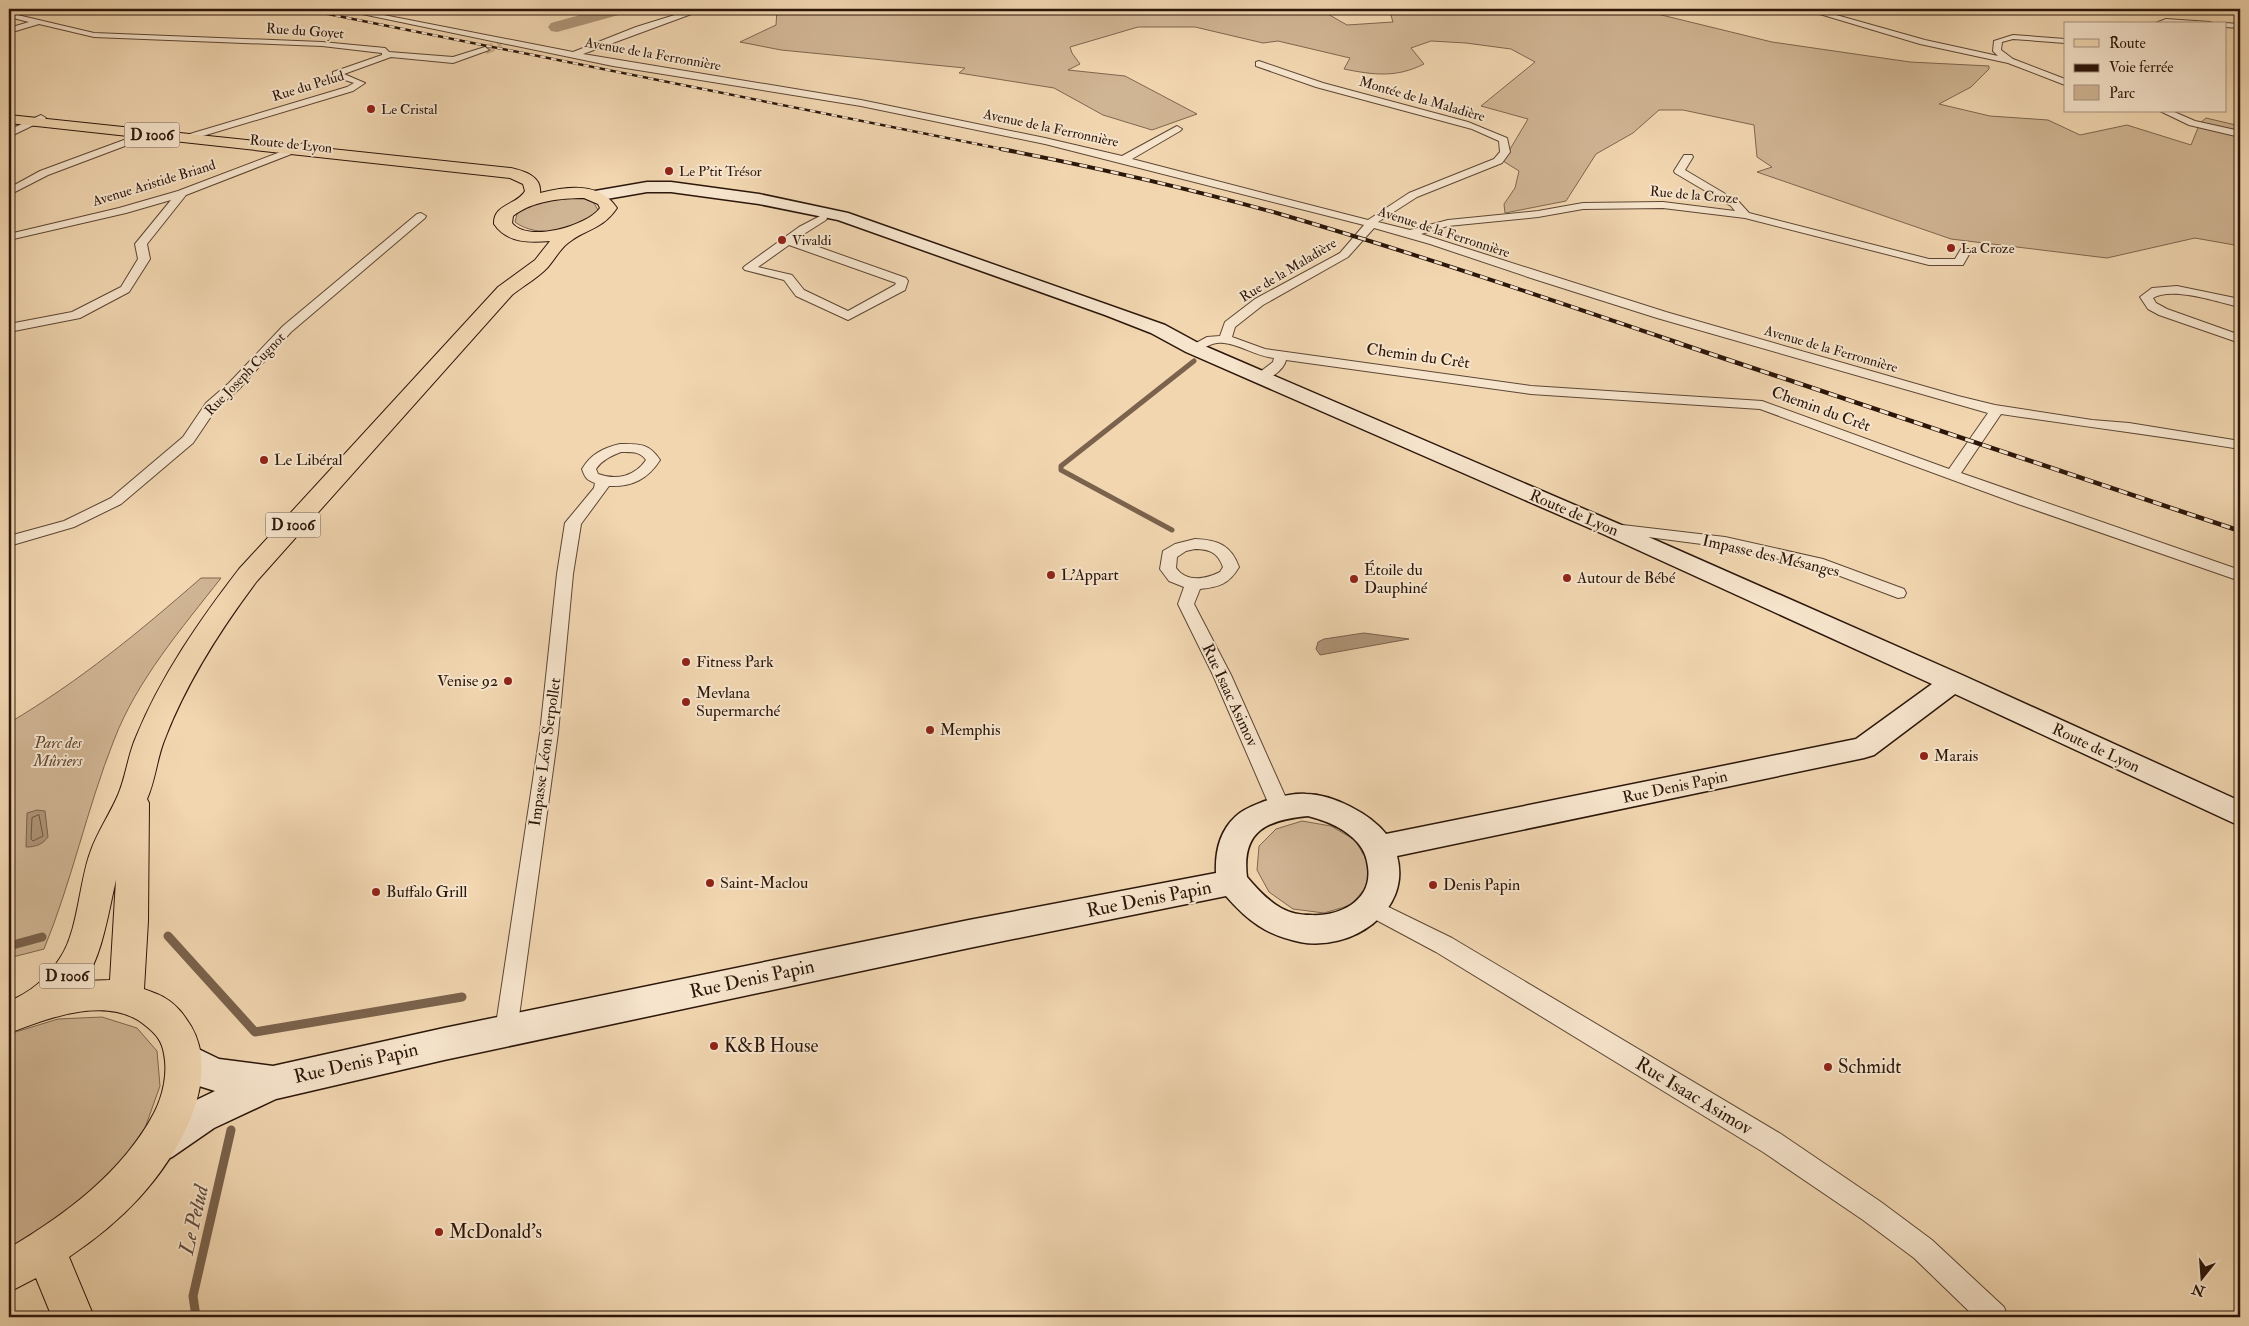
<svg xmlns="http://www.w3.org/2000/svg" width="2249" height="1326" font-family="'IM FELL Double Pica',serif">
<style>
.green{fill:#d0b594;stroke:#7e664f}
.water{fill:#ae9578;stroke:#7a624c}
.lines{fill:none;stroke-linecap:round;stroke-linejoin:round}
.shore{stroke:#6d5641;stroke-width:1}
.stream-far1{stroke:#7a624c;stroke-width:5}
.stream{stroke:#7a624c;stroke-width:9}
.river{fill:#ae9578;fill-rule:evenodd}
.street-tunnel{stroke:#cab08f;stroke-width:9;stroke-dasharray:9 4.5;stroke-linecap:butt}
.street-casing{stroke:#5d4634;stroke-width:2}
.secondary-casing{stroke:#2c160a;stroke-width:3}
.primary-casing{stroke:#2c160a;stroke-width:2}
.street{fill:#f6e4cc;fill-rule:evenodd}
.secondary{fill:#f6e4cc;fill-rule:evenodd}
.primary{fill:#f1d6b0;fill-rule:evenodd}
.rail-far2-casing{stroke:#2c160a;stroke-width:2.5}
.rail-far1-casing{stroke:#2c160a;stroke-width:4}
.rail-casing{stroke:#2c160a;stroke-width:4.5}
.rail-far2{stroke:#f6e4cc;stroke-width:2;stroke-dasharray:5.5;stroke-linecap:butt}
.rail-far1{stroke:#f6e4cc;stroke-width:2.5;stroke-dasharray:8;stroke-linecap:butt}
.rail{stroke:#f6e4cc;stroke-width:3;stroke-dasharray:9;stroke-linecap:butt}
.poi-dot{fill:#8f2418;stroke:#f6e4cc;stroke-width:2}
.labels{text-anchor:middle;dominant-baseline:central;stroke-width:4;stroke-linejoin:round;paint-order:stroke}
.far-street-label{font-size:14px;fill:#2c160a;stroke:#f6e4cc}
.far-poi-label{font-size:14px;fill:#2c160a;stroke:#f6e4cc;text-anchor:start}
.shield{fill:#f6e4cc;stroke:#695444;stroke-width:1}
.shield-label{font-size:15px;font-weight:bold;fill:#2c160a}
.street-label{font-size:16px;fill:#2c160a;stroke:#f6e4cc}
.poi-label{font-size:16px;fill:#2c160a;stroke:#f6e4cc;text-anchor:start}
.park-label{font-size:16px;font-style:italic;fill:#5d4633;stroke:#f6e4cc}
.near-street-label{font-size:19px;fill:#2c160a;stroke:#f6e4cc}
.near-poi-label{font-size:19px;fill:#2c160a;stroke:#f6e4cc;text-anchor:start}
.near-water-label{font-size:21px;font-style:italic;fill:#604936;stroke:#f6e4cc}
</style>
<rect width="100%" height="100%" fill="#f1d6b0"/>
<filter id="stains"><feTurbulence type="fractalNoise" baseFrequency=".004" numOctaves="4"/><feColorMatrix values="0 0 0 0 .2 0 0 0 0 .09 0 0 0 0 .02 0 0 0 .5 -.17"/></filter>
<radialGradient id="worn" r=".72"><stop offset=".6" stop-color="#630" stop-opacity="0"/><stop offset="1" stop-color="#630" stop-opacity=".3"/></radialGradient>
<!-- green -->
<g class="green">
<path d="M777,9H1319L1347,25L1393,22L1389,9H1637L1772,42L1910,62L1989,66V69L1971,87L1939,104L1990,116L2048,120L2080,135L2127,125L2191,145L2200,123L2206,118L2240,126V246L2195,238L2107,258L1951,239L1757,172L1772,167L1757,157L1754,125L1683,110H1659L1633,133L1596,154L1566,201L1505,213L1504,204L1515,188L1519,171L1503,161L1528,119L1481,106L1535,62L1511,49L1466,43L1431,41L1411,48L1424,64C1396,78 1374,75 1344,69L1350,58L1278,41L1263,43L1195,27H1138L1070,47L1072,53L1080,64L1068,70L1125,76L1197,114L1152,130L1103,115L1054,88L959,73L965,68L781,50L740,42L776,25Z"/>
<path d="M565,198H582L594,203L598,210C582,232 537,239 515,222L517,214C532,203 547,200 565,198Z"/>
<path d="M201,578H221C182,628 137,680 114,740C87,808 72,881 44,949L9,958V723C81,680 138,633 201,578Z"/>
<path d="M1302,821L1331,826L1355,840L1368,862L1367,886L1351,905L1324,913L1293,909L1269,892L1257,870L1259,846L1276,829Z"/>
<path d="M102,1017L137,1028L157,1051L160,1086L145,1128L113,1173L66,1216L9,1251V1034L58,1019Z"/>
</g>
<!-- water -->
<g class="water">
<path d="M1364,633L1409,639L1320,655L1316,649L1318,642L1324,639Z"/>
<path d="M37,810L45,811L48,837C42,845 35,847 26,847L27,813Z"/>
</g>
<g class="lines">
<!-- shore -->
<path class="shore" d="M39,815L43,836L33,841L31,839L32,818Z"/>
<!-- stream-far1 -->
<path class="stream-far1" d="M1172,530L1061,470V466L1194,361"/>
<!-- stream -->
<g class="stream">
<path d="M168,936L255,1032L462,997"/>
<path d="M9,946L42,937"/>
<path d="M196,1317L193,1296L231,1130"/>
</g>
<!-- river -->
<path class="river" d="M602,9H628L626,13L557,32L551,31L548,27L551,23Z"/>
<!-- street-tunnel -->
<path class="street-tunnel" d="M485,50L501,44"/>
<defs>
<g id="street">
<path d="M338,9H353L573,52L636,27L694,9H705L583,54L861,100L1045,138L1122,156L1177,126L1182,129L1180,131L1132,159L1368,220L1409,193L1494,159L1500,152L1499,141L1472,129L1316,87L1256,66V62L1259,61L1323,83L1468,122L1507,138L1510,152L1502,163L1417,197L1378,222L1410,230L1448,220L1538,211L1583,203L1663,202L1735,211L1731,206L1675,173L1674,171L1684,155H1692L1693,157L1685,170L1739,202L1749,213L1929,259H1955L1961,249H1969L1971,251L1963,265H1929L1745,218L1663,208L1583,209L1538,217L1448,226L1421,234L1666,312L1958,396L1995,405L2092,420L2129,423L2240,441V449C2160,436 2081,426 2001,414L1961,473L2240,570V581L2018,504L1760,409L1531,394L1286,360C1284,370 1267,383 1256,381L1254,378L1256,375L1273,362L1274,358C1256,356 1241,345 1224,343C1213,341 1203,349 1193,352L1187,348L1207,337L1220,336L1225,322L1255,299L1340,253L1364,225L1045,144L861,106L613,66ZM1374,228L1430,244L1534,279L1657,318L1988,413L1949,469L1762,401L1531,386L1265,349L1232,337L1235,327L1263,305L1348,257Z"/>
<path d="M1803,9H1815L1925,40L1998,56L1993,51L1994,41L2013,35L2065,39V43L2013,39L2002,42L2001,50L2013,59L2065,79V85L2008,63L1920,44Z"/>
<path d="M9,13L94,33L322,42L385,48L389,52L453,57L485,47L489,50L453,63L391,57L344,74L365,83L353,91L186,141L183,140V136L347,87L354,83L333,76V72L382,55V53L322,46L94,37L39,24L9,33V28L29,22L9,17Z"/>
<path d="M2166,19L2210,22L2214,24H2153Z"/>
<path d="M2225,23L2240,24V28L2225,27V24H2222Z"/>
<path d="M2160,111H2172L2195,121L2240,131V137L2189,125Z"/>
<path d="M41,115L46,118L44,120L9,137V130Z"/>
<path d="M159,127L164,130L162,132L48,175L9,195V188L40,171Z"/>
<path d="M304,143L309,146L307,148L186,195L147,244L150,259L129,292L80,318L9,332V324L72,312L121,287L138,259L135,244L171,200L126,213L9,240V234L119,208L178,191Z"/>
<path d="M421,213L426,216L425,218L291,332L239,389L216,409L193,443L121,504L74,527L9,546V536L64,521L111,498L183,437L206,403L229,383L283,326L417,214Z"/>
<path d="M822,215L826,216L827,218L826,220L796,239L906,278L908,281L905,290L848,320L796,296L784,280L745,270L743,268L745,266L799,227ZM789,245L896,283L895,285L848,311L804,290L792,275L758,267Z"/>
<path d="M2177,286L2240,299V307C2218,302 2172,286 2153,298L2156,303L2167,309L2240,335V343L2159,315L2148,309L2140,297L2152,288Z"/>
<path d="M620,444C639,444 649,443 660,460C648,479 632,487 609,486L581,524L573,574L558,733L517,1031L514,1038L506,1041L498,1038L495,1031L540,733L557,574L565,523L594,488L595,483C587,480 585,478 582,469C591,454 603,448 620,444ZM621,452C631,452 640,451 646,460C635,476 617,481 598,474L596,469C602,460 611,456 621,452Z"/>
<path d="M1614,524L1725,537L1823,559L1904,589L1906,593L1904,597L1898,598L1819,568L1725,547L1609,532L1606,529L1609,526Z"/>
<path d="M1195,539C1218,540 1231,545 1239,567C1229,584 1219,587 1200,589L1194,604L1231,675L1290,807L1287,812L1280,815L1273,812L1270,807L1213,675L1178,604L1184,587L1169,581L1160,569L1163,551L1175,544ZM1195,549C1210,549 1218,553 1223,567L1220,572C1206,579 1187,583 1176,568L1177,557L1186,551Z"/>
<path d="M1372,899L1452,938L1781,1134L1881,1202L1932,1240L2004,1307L2008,1317H1975L1914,1258L1863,1220L1763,1152L1436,952L1365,914L1361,908L1365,902Z"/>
</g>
<path id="secondary" d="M647,182H671L759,194L848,213L1165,325L1200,344L1619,524L1962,675L2240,801V826L1955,694L1874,755L1864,758L1397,856C1412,912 1350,952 1300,942C1266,935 1248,921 1226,896L969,948L444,1060L276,1099L214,1128L172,1157L159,1162L146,1157L141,1144L146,1131L188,1104L215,1091L199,1086L172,1069L166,1058L172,1047L184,1042L219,1059L273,1066L444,1028L969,920L1216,873C1215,852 1220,831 1235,817C1243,809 1255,805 1265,801C1278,797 1293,793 1306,794C1332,794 1371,814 1386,834L1856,739L1932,684L1603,534L1186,352L1151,333L1105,315L838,220L759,204L671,192H647L595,201L589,199L587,196L589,193L595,191ZM1308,816C1327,821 1345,828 1358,843C1364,850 1367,858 1368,867C1373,901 1339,917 1310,915C1300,915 1290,913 1281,908C1267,900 1257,889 1247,877C1241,830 1268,820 1308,816Z"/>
<path id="primary" d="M9,115L511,168C524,171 542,176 540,193C568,186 600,182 617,208C602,230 587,228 568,243C560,249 555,259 548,267C538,278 523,286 512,295L257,581C221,629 188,680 166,736C157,756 156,779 147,799L149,803L148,921L144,989C151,992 159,994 165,998C177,1005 184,1015 191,1026C223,1081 176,1158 139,1198C118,1221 94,1240 69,1257L94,1317H52L36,1278L9,1292V1248C65,1215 123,1172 154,1113C163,1096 168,1073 164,1054C162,1041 156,1034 146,1026C109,994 49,1018 9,1033V1001C30,993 48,977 60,958C78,932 79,883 90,853C97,832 110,814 118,795C126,776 128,755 136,737C161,676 199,621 239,569L498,287L535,260L550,241C529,243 507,243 494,224C493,204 517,205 525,191L523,184L510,178L9,123ZM584,198L598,204L600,208C587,226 528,243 512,223L513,216C532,201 560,198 584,198ZM116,880L110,980L84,981C102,958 109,909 116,880Z"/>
</defs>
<!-- street casing -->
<use href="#street" class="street-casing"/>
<!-- secondary casing -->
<use href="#secondary" class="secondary-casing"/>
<!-- primary casing -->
<use href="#primary" class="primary-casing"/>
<!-- street -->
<use href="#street" class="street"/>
<!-- secondary -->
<use href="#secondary" class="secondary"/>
<!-- primary -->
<use href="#primary" class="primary"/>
<defs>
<path id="rail-far2" d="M303,9L1007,150"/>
<path id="rail-far1" d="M1001,149C1094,167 1188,188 1280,214C1414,253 1546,298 1679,343"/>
<path id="rail" d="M1675,342L2240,531"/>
</defs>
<!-- rail-far2 casing -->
<use href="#rail-far2" class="rail-far2-casing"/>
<!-- rail-far1 casing -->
<use href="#rail-far1" class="rail-far1-casing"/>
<!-- rail casing -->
<use href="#rail" class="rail-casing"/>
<!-- rail-far2 -->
<use href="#rail-far2" class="rail-far2"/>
<!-- rail-far1 -->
<use href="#rail-far1" class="rail-far1"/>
<!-- rail -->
<use href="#rail" class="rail"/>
</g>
<!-- markers -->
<g class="poi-dot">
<circle cx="371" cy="109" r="5"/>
<circle cx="669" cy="171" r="5"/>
<circle cx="782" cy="240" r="5"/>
<circle cx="1951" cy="248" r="5"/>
<circle cx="264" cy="460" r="5"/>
<circle cx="1051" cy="575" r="5"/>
<circle cx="1567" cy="578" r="5"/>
<circle cx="1354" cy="579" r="5"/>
<circle cx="686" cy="662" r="5"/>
<circle cx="508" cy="681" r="5"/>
<circle cx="686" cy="702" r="5"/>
<circle cx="930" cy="730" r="5"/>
<circle cx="1924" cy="756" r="5"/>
<circle cx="710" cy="883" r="5"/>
<circle cx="1433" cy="885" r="5"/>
<circle cx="376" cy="892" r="5"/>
<circle cx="714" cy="1046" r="5"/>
<circle cx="1828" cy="1067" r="5"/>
<circle cx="439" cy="1232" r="5"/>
</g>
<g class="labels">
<!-- far-street labels -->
<g class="far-street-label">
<text transform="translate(305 31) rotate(4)">Rue du Goyet</text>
<text transform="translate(653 54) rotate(10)">Avenue de la Ferronnière</text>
<text transform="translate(308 86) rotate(-17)">Rue du Pelud</text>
<text transform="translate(1422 99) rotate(16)">Montée de la Maladière</text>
<text transform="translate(1051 128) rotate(12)">Avenue de la Ferronnière</text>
<text transform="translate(291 144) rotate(6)">Route de Lyon</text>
<text transform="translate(154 183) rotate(-17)">Avenue Aristide Briand</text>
<text transform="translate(1694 195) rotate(5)">Rue de la Croze</text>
<text transform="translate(1444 232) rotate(18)">Avenue de la Ferronnière</text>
<text transform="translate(1288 270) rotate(-31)">Rue de la Maladière</text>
<text transform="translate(1831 349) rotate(16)">Avenue de la Ferronnière</text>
<text transform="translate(245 374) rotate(-46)">Rue Joseph Cugnot</text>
</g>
<!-- far-poi labels -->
<g class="far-poi-label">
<text x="381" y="109">Le Cristal</text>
<text x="679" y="171">Le P'tit Trésor</text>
<text x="792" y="240">Vivaldi</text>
<text x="1961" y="248">La Croze</text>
</g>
<!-- shield labels -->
<g class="shield">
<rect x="124.5" y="122.5" width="55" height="25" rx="4"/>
<rect x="265.5" y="512.5" width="55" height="25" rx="4"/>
<rect x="39.5" y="963.5" width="55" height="25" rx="4"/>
</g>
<g class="shield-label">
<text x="152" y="135">D 1006</text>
<text x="293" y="525">D 1006</text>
<text x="67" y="976">D 1006</text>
</g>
<!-- street labels -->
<g class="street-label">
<text transform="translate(1418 356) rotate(8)">Chemin du Crêt</text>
<text transform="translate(1821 409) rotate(20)">Chemin du Crêt</text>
<text transform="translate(1574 513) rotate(23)">Route de Lyon</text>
<text transform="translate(1771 556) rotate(13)">Impasse des Mésanges</text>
<text transform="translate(1230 695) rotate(65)">Rue Isaac Asimov</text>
<text transform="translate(2096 748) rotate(25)">Route de Lyon</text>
<text transform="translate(545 752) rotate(-82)">Impasse Léon Serpollet</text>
<text transform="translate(1675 787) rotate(-12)">Rue Denis Papin</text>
</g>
<!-- poi labels -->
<g class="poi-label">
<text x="274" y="460">Le Libéral</text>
<text x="1364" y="570">Étoile du<tspan x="1364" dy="18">Dauphiné</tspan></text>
<text x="1061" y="575">L'Appart</text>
<text x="1577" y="578">Autour de Bébé</text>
<text x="696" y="662">Fitness Park</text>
<text x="498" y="681" text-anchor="end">Venise 92</text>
<text x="696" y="693">Mevlana<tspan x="696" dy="18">Supermarché</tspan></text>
<text x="940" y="730">Memphis</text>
<text x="1934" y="756">Marais</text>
<text x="720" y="883">Saint-Maclou</text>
<text x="1443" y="885">Denis Papin</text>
<text x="386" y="892">Buffalo Grill</text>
</g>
<!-- park labels -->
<g class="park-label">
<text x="58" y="743">Parc des<tspan x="58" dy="18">Mûriers</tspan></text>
</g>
<!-- near-street labels -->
<g class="near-street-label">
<text transform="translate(1149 899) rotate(-11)">Rue Denis Papin</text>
<text transform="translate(752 979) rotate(-12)">Rue Denis Papin</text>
<text transform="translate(356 1063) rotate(-13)">Rue Denis Papin</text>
<text transform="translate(1694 1096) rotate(31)">Rue Isaac Asimov</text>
</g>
<!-- near-poi labels -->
<g class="near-poi-label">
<text x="724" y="1046">K&amp;B House</text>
<text x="1838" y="1067">Schmidt</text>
<text x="449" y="1232">McDonald's</text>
</g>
<!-- near-water labels -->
<g class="near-water-label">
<text transform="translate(194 1220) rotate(-77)">Le Pelud</text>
</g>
</g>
<!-- margin -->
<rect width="2249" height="1326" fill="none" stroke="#f1d6b0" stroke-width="30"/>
<rect x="10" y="10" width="2229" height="1306" fill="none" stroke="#2c160a" stroke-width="2.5"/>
<rect x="15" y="15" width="2219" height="1296" fill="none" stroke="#2c160a"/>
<!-- legend -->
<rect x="2064" y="22" width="162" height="90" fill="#f6e4cc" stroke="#a5927e"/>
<rect x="2074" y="39" width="25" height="8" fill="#f1d6b0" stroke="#a5927e"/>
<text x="2109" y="48" font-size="15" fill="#2c160a">Route</text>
<rect x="2074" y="64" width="25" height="8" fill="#2c160a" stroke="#a5927e"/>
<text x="2109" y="72" font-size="15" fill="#2c160a">Voie ferrée</text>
<rect x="2074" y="85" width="25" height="15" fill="#d0b594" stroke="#a5927e"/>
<text x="2109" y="98" font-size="15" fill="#2c160a">Parc</text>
<!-- north arrow -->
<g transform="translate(2202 1278) rotate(197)" stroke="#f6e4cc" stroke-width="4" paint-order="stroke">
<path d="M0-4L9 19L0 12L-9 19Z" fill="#2c160a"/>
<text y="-8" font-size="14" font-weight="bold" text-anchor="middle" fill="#2c160a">N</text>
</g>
<rect width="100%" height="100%" filter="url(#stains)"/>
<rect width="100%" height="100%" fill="url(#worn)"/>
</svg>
